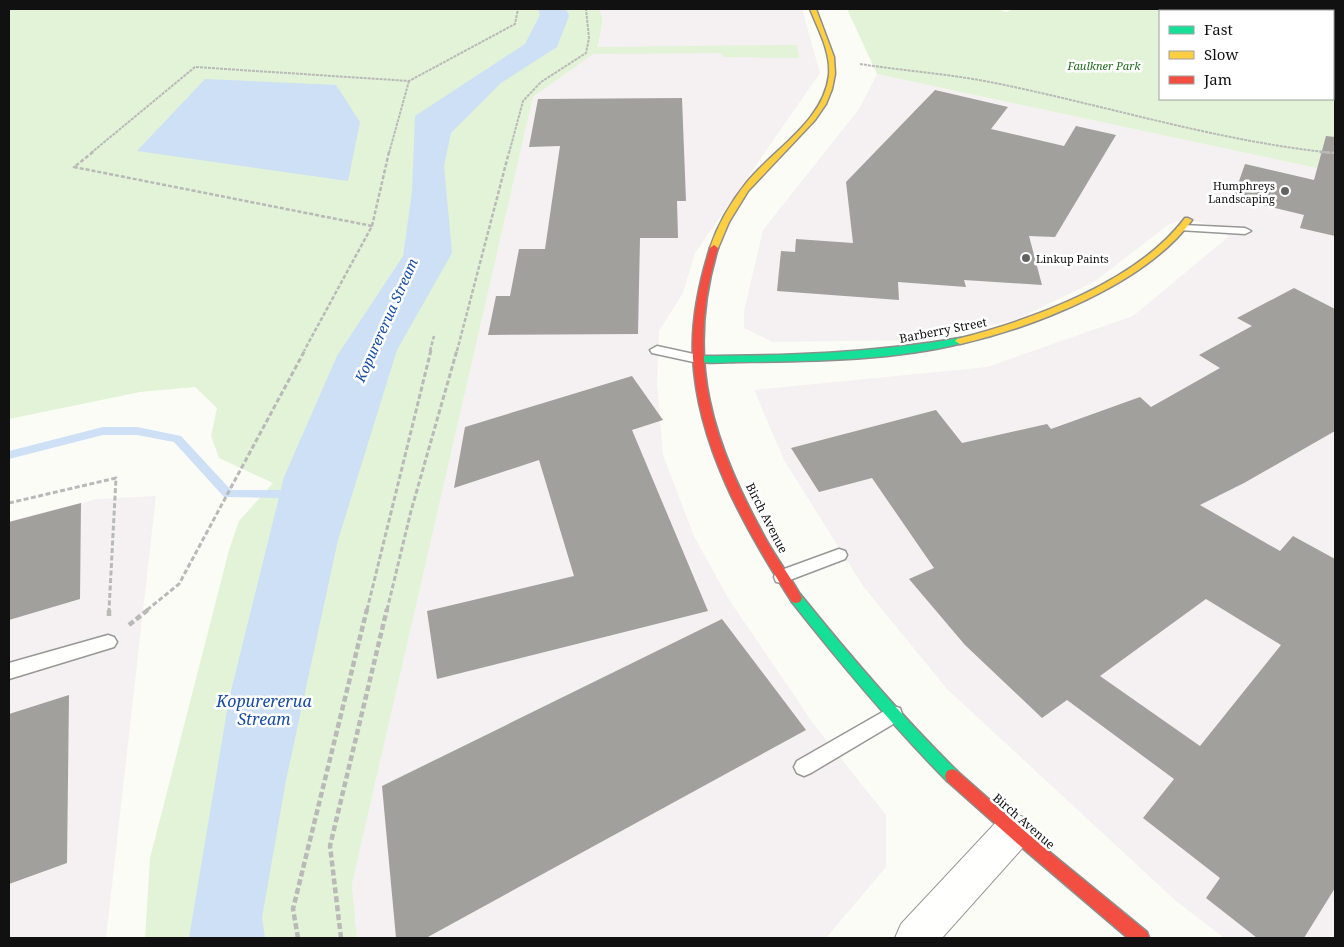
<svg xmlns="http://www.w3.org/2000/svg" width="1344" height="947" font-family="'Noto Serif',serif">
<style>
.industrial{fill:#f5f0f2}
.green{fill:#e2f3d7;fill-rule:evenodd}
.water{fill:#cde0f6}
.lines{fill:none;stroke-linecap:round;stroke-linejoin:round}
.stream{fill:#cde0f6;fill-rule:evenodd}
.building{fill:#a1a09c;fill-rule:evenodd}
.lane-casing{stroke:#979795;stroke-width:3}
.street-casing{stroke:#979795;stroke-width:2}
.fast-casing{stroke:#8d8d8b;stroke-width:3}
.slow-casing{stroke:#8d8d8b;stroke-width:3}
.jam-casing{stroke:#8d8d8b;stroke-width:3}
.path-far3{stroke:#b9b9b8;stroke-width:2;stroke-dasharray:3 1;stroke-linecap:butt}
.path-far2{stroke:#b9b9b8;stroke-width:2.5;stroke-dasharray:4 2;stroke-linecap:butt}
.path-far1{stroke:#b9b9b8;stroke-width:3;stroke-dasharray:5 2.5;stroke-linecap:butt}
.path{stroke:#b9b9b8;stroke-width:4.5;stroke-dasharray:6 3;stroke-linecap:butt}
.lane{fill:#fffffe;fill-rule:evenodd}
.street{fill:#fffffe;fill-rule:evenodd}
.fast{fill:#16e098;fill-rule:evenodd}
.slow{fill:#ffcf43;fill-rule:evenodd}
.jam{fill:#f24e42;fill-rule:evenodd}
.poi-dot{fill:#636362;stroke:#fff;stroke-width:2}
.labels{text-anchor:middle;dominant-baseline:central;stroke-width:5;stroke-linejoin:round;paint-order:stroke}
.far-park-label{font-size:11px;font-style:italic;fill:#216a1f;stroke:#fff}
.far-poi-label{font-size:11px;fill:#111;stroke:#fff;text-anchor:end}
.street-label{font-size:12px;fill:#111;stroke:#fff}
.water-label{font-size:14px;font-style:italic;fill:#184ca4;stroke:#fff}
.near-water-label{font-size:16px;font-style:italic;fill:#184ca4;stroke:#fff}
</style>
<rect width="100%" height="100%" fill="#fcfcf7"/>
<!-- industrial -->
<g class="industrial">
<path d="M599,9H802L820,73L695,253L683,293L659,331L657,384L663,455L694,536L728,598L815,726L886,815V867L826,938H357L352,884L533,97L598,50L603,20Z"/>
<path d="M877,74L1335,172V938H1224L1176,901L947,689L863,586L784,460L754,390L987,367L1133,316L1228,237L1224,228L1185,219L1168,225L1094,282L1015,320L921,340L773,342L744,328V311L763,230L859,109Z"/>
<path d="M156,496L106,938H9V521L97,499Z"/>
</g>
<!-- green -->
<g class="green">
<path d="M9,9H599L603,19L598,47L797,45L799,58L723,57L721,53L593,54L533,97L352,884L357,938H145L150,858L229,550L239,521L273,483L219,458L211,436L217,408L195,387L140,392L9,419Z"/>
<path d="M847,9H998L1006,12L1014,9H1335V172L877,74ZM1160,11H1333V99H1160Z"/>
</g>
<!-- water -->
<g class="water">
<path d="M538,9H566L569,16L557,47L501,83L451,133L444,166L452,253L397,350L338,540L286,780L262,918L265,938H189L229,699L284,477L337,356L403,256L412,192L415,116L525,44L540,15Z"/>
<path d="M205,79L336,85L360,122L348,181L137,151Z"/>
</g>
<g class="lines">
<!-- stream -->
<path class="stream" d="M103,427H137L181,436L231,490H280L286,494L280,498L224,497L174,442L137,435H103L9,459V451Z"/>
</g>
<!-- building -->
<g class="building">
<path d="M935,90L1008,107L991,129L1064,146L1076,126L1116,135L1055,237L1029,236L1042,285L964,280L966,287L898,282L899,300L777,291L781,251L795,252L796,239L853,243L846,182Z"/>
<path d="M682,98L686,201H677L678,238H640L638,334L488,335L496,296H510L519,249H545L560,146L529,147L538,99Z"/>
<path d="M1326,136L1335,137V236L1300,228L1304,215L1233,198L1245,164L1314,180Z"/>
<path d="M1294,288L1335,309V431L1244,483L1200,505L1280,551L1293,536L1335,559V888L1304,938H1257L1206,898L1220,878L1143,818L1174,779L1067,700L1042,718L965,645L909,579L934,568L872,478L819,492L791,448L936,410L962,443L1047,424L1051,429L1140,397L1151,407L1220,368L1199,355L1252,326L1237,318ZM1206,599L1281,645L1200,746L1100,676Z"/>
<path d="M632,376L663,420L632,430L708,611L437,679L427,611L574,576L539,460L454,488L465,427Z"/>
<path d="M81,503L80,599L9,620V522Z"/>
<path d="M722,619L806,730L426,938H396L382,786Z"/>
<path d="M69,695L67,863L9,884V714Z"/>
</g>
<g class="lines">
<defs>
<g id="lane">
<path d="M1183,225L1245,228L1251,231L1245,234L1179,230L1177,228L1179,226Z"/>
<path d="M657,346L703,356L705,359L698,363L652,353L650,350Z"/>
<path d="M839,549L845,551L847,555L845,559L782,583L776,582L774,577L776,572Z"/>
<path d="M108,635L114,637L117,642L114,647L9,679V663Z"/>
<path d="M893,706L900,708L902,714L900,720L811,773L804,776L797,773L794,767L797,761Z"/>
</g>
<path id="street" d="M1013,813L1026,818L1032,831L1026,844L942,938H895L901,924L1000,818Z"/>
<g id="fast">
<path d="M960,338L963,339L965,341L963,343C891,361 812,361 738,362C728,362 699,365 693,359L698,356C786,356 873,353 960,338Z"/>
<path d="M796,593L800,594C850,656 901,716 957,771L959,776L957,781L952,783L947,781C891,724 841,664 792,602L790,598L792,594Z"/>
</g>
<g id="slow">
<path d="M810,9H816L834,57L835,74L832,89L826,104L815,120L748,191L729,222L718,248L714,251L711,250L710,248C718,224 731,202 747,182C774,149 824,121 829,75C831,52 818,29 810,9Z"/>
<path d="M1185,218H1188L1192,220C1146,284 1034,327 960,344L955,341L957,339C1032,320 1137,282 1185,218Z"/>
</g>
<g id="jam">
<path d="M714,245L718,248C684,360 713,444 768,543C779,562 792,579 802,598L800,602L796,603L792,602C745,529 697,445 693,357C691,320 699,283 710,248Z"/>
<path d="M952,769L957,771L1036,841L1147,932L1149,938H1128L1026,851L947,781L945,776L947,771Z"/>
</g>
</defs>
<!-- lane casing -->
<use href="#lane" class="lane-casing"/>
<!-- street casing -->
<use href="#street" class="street-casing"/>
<!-- fast casing -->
<use href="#fast" class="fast-casing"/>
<!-- slow casing -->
<use href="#slow" class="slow-casing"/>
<!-- jam casing -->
<use href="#jam" class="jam-casing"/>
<!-- path-far3 -->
<g class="path-far3">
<path d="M860,64C905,71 951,74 995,83C1108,106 1217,141 1333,153"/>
<path d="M91,153L195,67L409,81L515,24L518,9"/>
<path d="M389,153L409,81"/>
<path d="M509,153L523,101L541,82L586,53L589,38L586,9"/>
</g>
<!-- path-far2 -->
<g class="path-far2">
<path d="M93,152L74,167L372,226L304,351"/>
<path d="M1320,152L1335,153"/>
<path d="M372,226L389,152"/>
<path d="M430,351L434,336"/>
<path d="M457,351L509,152"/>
</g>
<!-- path-far1 -->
<g class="path-far1">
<path d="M9,503L116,478L109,610"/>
<path d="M147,610L179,584L305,350"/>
<path d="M367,610L431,350"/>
<path d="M387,610L411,511L457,350"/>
</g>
<!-- path -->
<g class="path">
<path d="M109,616V609"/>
<path d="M129,625L149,609"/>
<path d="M298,938L293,909L367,609"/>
<path d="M341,938L330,846L387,609"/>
</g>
<!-- lane -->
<use href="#lane" class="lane"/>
<!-- street -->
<use href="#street" class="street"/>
<!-- fast -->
<use href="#fast" class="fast"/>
<!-- slow -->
<use href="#slow" class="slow"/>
<!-- jam -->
<use href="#jam" class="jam"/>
</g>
<!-- markers -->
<g class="poi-dot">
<circle cx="1285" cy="191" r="5"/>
<circle cx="1026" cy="258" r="5"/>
</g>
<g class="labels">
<!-- far-park labels -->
<g class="far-park-label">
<text x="1104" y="65">Faulkner Park</text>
</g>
<!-- far-poi labels -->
<g class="far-poi-label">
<text x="1275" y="185">Humphreys<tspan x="1275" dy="13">Landscaping</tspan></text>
<text x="1036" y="258" text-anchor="start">Linkup Paints</text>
</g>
<!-- street labels -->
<g class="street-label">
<text transform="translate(943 330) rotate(-11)">Barberry Street</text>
<text transform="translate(767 518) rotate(63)">Birch Avenue</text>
<text transform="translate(1024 821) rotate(41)">Birch Avenue</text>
</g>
<!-- water labels -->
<g class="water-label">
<text transform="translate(386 320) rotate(-66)">Kopurererua Stream</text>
</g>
<!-- near-water labels -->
<g class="near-water-label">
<text x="264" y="701">Kopurererua<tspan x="264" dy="18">Stream</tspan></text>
</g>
</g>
<!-- border -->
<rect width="1344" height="947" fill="none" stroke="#111111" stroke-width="20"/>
<!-- legend -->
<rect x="1159" y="10" width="175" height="90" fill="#ffffff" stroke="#a0a0a0"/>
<rect x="1169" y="26" width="25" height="8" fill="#16e098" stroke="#a0a0a0"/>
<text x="1204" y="35" font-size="15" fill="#111111">Fast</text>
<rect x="1169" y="51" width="25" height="8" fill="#ffcf43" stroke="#a0a0a0"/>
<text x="1204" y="60" font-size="15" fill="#111111">Slow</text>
<rect x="1169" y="76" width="25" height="8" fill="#f24e42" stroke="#a0a0a0"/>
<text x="1204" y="85" font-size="15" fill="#111111">Jam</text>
</svg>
